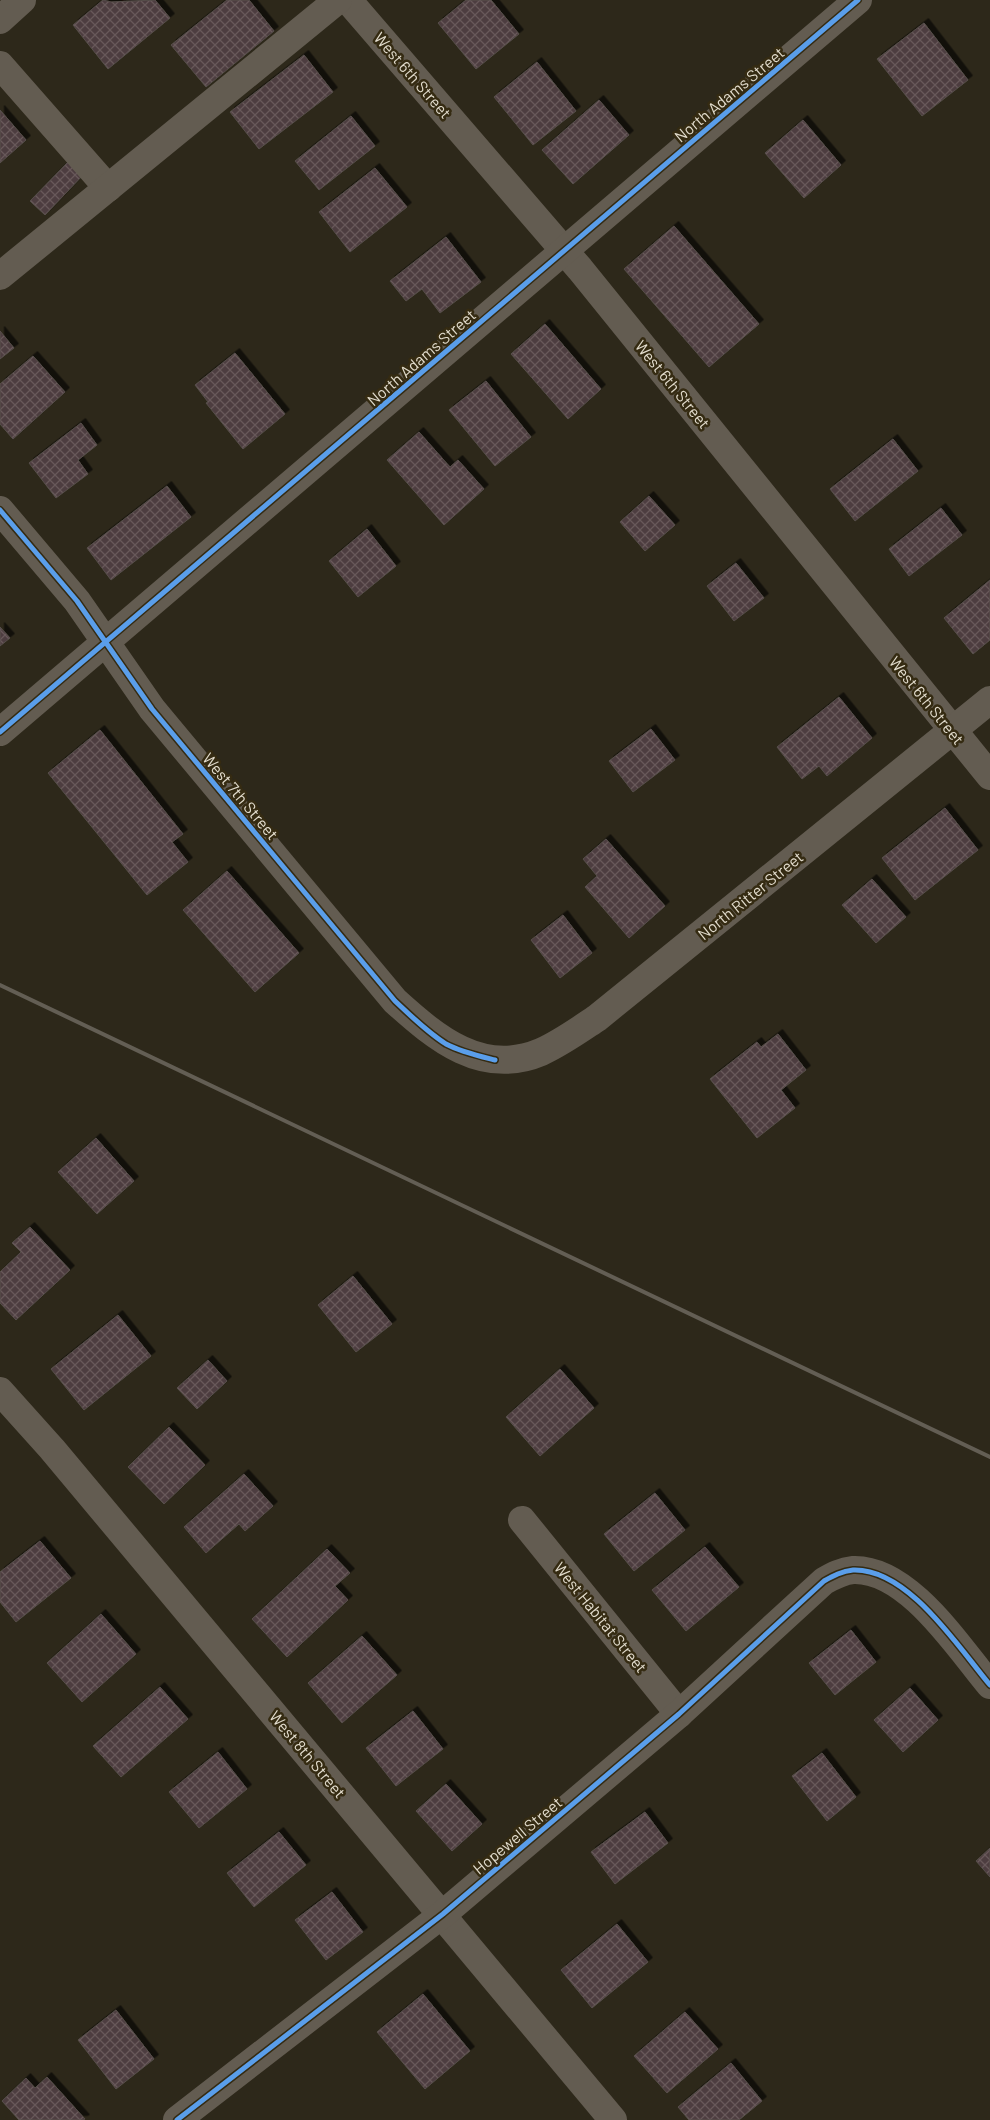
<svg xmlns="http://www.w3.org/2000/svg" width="990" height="2120" font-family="Barlow,sans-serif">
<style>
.building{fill:url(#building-cross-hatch);stroke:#564e4a;filter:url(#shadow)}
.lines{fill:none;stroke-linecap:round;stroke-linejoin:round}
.minor{stroke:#635c51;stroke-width:28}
.rail{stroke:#635e54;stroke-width:4}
.cycleway-casing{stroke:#352b12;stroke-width:8}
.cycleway{stroke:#5a9eea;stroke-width:5}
.labels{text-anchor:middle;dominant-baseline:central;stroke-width:5;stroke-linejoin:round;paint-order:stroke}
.street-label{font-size:16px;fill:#e3ddce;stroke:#352b12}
</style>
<defs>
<pattern id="building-cross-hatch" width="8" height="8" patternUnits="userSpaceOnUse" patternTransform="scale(1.25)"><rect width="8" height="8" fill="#4e3e40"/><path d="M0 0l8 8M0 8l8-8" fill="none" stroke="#67595a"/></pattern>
<filter id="shadow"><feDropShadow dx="4.5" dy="-4.5" stdDeviation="0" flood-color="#0009"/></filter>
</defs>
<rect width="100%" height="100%" fill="#2d281a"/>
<!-- building -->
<g class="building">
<path d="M103,0L111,2L155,0L170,18L108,69L73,25Z"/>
<path d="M227,0H249L274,31L206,87L171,45Z"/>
<path d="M466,0H491L519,34L476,69L438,23Z"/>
<path d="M924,23L968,80L922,116L877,59Z"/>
<path d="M304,55L333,92L259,149L230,112Z"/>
<path d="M537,62L576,111L533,145L494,97Z"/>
<path d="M599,100L629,135L573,184L542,150Z"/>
<path d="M0,110L26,140L0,163Z"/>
<path d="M351,116L375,146L319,190L295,161Z"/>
<path d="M803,120L841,165L804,198L765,153Z"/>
<path d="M69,161L83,175L45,215L30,201Z"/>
<path d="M375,168L407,207L350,252L319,212Z"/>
<path d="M674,226L759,324L709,367L624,269Z"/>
<path d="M446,237L481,282L440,313L422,289L406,301L390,281Z"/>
<path d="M545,324L601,389L568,419L511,354Z"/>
<path d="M0,331L14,348L0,359Z"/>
<path d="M235,353L285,414L243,449L206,403L208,402L195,385Z"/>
<path d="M33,356L65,392L13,439L0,424V384Z"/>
<path d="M486,381L531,437L495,466L449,410Z"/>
<path d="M81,423L97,445L78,460L88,474L56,498L29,463Z"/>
<path d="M419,432L450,467L458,460L484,489L444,525L387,460Z"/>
<path d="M893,439L918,471L855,521L830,489Z"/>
<path d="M167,486L191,517L111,580L87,548Z"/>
<path d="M649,496L675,525L645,551L620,522Z"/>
<path d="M941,508L962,535L909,576L889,549Z"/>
<path d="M367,529L396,566L358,597L329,561Z"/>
<path d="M736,563L764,598L734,621L707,586Z"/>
<path d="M990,580V640L973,654L944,618Z"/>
<path d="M0,627L10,638L0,646Z"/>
<path d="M839,697L872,738L827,776L819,766L802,779L777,747Z"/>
<path d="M651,729L675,760L633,792L609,761Z"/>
<path d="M100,730L183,834L172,842L188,862L147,895L48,773Z"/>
<path d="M945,808L978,850L915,900L882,858Z"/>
<path d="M606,839L665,906L629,938L585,887L597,876L583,859Z"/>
<path d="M227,871L299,953L255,992L183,910Z"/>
<path d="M872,879L906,917L876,943L842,905Z"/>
<path d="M563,915L592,953L560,978L531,940Z"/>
<path d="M778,1034L806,1070L781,1090L795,1108L757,1138L710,1079L757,1042L761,1047Z"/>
<path d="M96,1138L134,1181L97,1214L58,1172Z"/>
<path d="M30,1227L70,1270L16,1320L0,1303V1272L21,1252L12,1243Z"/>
<path d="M353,1276L392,1324L356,1352L318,1305Z"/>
<path d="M118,1315L151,1356L84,1410L51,1369Z"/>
<path d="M208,1360L227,1381L197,1409L177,1388Z"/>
<path d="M560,1369L594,1408L540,1456L506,1417Z"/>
<path d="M169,1427L205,1465L164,1504L128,1467Z"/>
<path d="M244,1474L273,1506L245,1531L239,1524L206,1553L184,1527Z"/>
<path d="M655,1493L685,1530L634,1571L604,1534Z"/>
<path d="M40,1541L71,1578L16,1622L0,1602V1572Z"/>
<path d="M705,1547L739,1587L686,1631L652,1590Z"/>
<path d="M327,1549L350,1573L335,1586L348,1600L287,1657L252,1619Z"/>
<path d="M101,1614L136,1654L82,1702L47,1663Z"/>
<path d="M851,1630L876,1662L835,1695L809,1663Z"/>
<path d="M362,1636L397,1675L342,1723L308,1683Z"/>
<path d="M160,1687L188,1719L121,1777L93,1746Z"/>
<path d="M910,1688L938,1720L903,1752L874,1720Z"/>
<path d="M413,1711L443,1749L396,1786L366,1748Z"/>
<path d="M218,1752L247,1789L199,1828L169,1792Z"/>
<path d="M822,1753L856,1797L827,1821L792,1776Z"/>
<path d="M446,1784L482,1824L452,1851L416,1811Z"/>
<path d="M645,1812L668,1843L615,1884L591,1852Z"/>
<path d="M279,1832L306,1865L254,1907L227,1873Z"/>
<path d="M990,1848V1877L976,1861Z"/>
<path d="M332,1892L363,1932L326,1960L295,1920Z"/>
<path d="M617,1924L648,1962L592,2008L561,1970Z"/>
<path d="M423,1994L470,2051L425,2089L377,2032Z"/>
<path d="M116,2010L154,2059L116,2089L78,2040Z"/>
<path d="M685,2012L718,2049L667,2093L634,2056Z"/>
<path d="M731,2063L762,2101L739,2120H689L678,2107Z"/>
<path d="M47,2077L85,2119L83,2120H19L2,2101L26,2078L35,2088Z"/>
</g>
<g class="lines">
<!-- minor -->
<g class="minor">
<path d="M348,0L580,269L990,776"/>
<path d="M0,20L22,0"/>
<path d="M0,65L108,188"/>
<path d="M0,276L338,0"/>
<path d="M0,510L77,601L152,709L395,1001C436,1038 482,1077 541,1052C561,1043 579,1030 597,1018L990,700"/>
<path d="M0,732L858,0"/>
<path d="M0,1391L52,1449L613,2120"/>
<path d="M522,1520L679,1714"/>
<path d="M177,2120L443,1914L679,1714L824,1581C833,1576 842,1571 853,1570C908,1568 958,1647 990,1685"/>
</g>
<!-- rail -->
<path class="rail" d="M0,985L990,1457"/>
<defs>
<g id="cycleway">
<path d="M0,510L77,601L152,709L395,1001C411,1016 427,1032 446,1044C461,1052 479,1056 495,1060"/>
<path d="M0,732L858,0"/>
<path d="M177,2120L443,1914L679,1714L824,1581C833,1576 842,1571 853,1570C908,1568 958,1647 990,1685"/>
</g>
</defs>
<!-- cycleway casing -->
<use href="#cycleway" class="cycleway-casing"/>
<!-- cycleway -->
<use href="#cycleway" class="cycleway"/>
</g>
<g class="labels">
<!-- street labels -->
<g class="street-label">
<text transform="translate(413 75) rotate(49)">West 6th Street</text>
<text transform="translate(729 94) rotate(-40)">North Adams Street</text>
<text transform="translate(421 357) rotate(-41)">North Adams Street</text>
<text transform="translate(673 384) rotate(51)">West 6th Street</text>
<text transform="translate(927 700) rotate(51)">West 6th Street</text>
<text transform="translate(241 796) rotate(50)">West 7th Street</text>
<text transform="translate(750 895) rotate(-39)">North Ritter Street</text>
<text transform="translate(601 1617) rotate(51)">West Habitat Street</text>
<text transform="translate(308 1754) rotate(50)">West 8th Street</text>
<text transform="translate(517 1835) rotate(-40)">Hopewell Street</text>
</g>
</g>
</svg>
